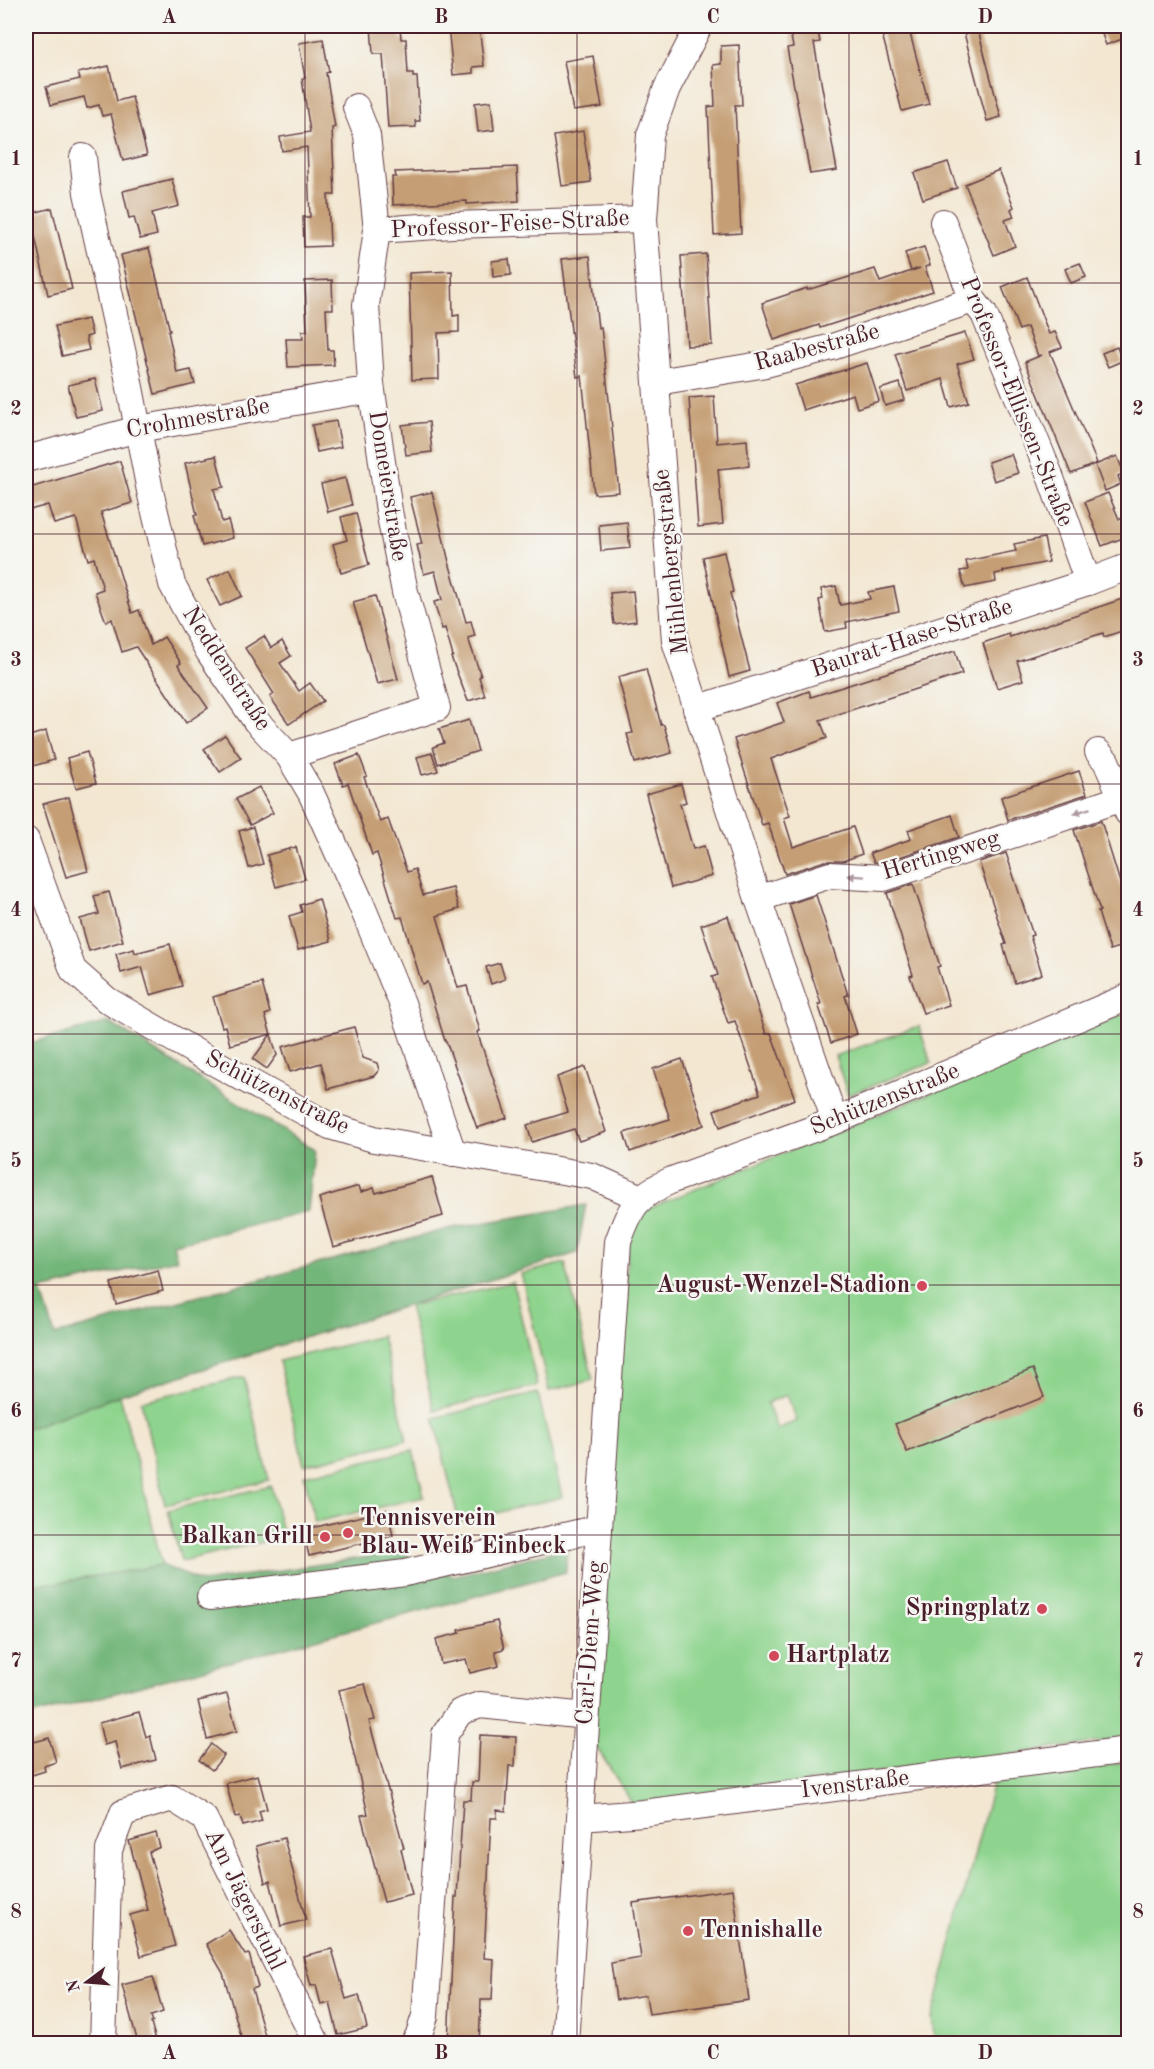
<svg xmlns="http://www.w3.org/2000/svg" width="1154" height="2069" font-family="'Old Standard TT',serif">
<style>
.green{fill:#8ed48e;stroke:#6c7a5c;stroke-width:1.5;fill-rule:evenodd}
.forest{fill:#72b679;stroke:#5e6a52;stroke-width:1.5}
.building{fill:#c59e74}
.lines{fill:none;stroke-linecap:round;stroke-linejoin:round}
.minor-casing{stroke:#633d44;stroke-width:28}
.minor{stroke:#fff;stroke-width:26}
.oneway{fill:#ae9aa0}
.grid{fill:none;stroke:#4a1f2b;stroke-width:1.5;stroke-opacity:0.55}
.poi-dot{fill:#d1495b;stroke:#f6f6f2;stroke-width:2}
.labels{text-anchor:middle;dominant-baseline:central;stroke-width:5;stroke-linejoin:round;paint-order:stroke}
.street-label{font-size:24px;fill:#4a1f2b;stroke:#f6f6f2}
.poi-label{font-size:24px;font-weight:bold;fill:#4a1f2b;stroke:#f6f6f2;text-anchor:end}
.neatline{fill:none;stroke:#4a1f2b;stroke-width:2}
.grid-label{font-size:20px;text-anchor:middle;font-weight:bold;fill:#4a1f2b}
</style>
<rect width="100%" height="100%" fill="#f6f6f2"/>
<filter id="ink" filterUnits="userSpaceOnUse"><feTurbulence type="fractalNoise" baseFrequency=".0167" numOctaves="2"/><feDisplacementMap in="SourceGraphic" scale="12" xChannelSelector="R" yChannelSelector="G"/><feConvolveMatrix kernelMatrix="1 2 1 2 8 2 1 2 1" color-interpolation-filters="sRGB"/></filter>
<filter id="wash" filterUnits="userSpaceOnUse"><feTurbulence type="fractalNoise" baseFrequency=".008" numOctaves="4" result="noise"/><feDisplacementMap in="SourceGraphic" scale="24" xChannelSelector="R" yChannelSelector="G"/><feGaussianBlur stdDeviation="1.35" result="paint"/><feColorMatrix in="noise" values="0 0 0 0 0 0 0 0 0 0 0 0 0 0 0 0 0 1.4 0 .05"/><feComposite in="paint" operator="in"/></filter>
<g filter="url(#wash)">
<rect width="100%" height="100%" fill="#f3e7d2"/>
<!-- green -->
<g class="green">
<path d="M1128,1012V1738L634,1806L590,1737L629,1237L647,1209ZM787,1395L797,1421L777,1429L767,1403Z"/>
<path d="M919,1026L931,1063L848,1095L835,1056Z"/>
<path d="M565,1263L593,1380L549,1391L521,1274Z"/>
<path d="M513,1282L537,1386L434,1410L409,1306Z"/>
<path d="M382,1336L407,1440L304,1465L279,1361Z"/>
<path d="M244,1377L269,1480L165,1505L141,1401Z"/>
<path d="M538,1393L562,1497L459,1522L434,1418Z"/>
<path d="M120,1395L162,1565L56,1583L26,1585V1429Z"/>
<path d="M413,1450L424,1497L315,1522L304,1475Z"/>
<path d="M271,1486L283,1537L181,1561L168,1510Z"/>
<path d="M1128,1762V2043H935L932,2018L994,1779Z"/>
</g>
<!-- forest -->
<g class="forest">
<path d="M108,1022L315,1150L309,1212L173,1244L177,1259L41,1290L55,1335L447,1229L586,1205L577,1253L120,1395L26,1429V1044Z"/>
<path d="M567,1548L566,1572L26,1717V1585L56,1583L162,1565L202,1582L401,1552L453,1576Z"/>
</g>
<g id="blocks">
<!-- building -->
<g class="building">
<path d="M371,26H400L401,39H406L408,73H413V77H417L420,121H415L416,127L388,128L383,54H373Z"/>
<path d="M448,26H479L484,66L473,67V73L453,75Z"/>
<path d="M789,26H817L820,42L814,43L837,170L810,174L787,48L793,47Z"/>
<path d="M880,26H908L929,104L902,111Z"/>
<path d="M977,26L1001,117L987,121L963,29Z"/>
<path d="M1099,26H1128V37L1106,45Z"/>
<path d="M323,39L329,72L326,73L335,127L332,128L335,195H328L330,246L304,247L303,217H310L307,147L282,151L280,137L310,132L302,79L305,78L299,43Z"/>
<path d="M739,45L742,105H735L741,233L714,235L708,107L715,106L713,65L721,64V46Z"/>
<path d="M593,56L602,107L573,111L564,61Z"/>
<path d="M109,66L117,101L132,97L147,155L123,161L111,114L102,116L99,105L87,108L84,97L51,105L46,87L80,79L78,73Z"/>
<path d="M491,101L494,130L478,132L475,103Z"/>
<path d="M583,131L591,182L562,186L554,136Z"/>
<path d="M948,162L957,188L923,199L914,173Z"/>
<path d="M517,167L519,201L467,204V201L393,205L392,177H396L395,172Z"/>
<path d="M999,170L1014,207L1011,209L1014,217L1005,220L1015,246L994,255L965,184Z"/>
<path d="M172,179L179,206L152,213L157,235L140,239L134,217L129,218L123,191Z"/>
<path d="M52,208L72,289L48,295L30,214Z"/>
<path d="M924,247L930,265L925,267L933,291L820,328L819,325L774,340L762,303L807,288V290L875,269L880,282L920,268L911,271L905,253Z"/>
<path d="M149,248L170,331H168L177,373L191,370L195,384L155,394L121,255Z"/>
<path d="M706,254L712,345L687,346L681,256Z"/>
<path d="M590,256L598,328L601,327L619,492L594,494L582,376L577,377L562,259Z"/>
<path d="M509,259L511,275L493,277L492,261Z"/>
<path d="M1080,263L1086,277L1071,283L1065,269Z"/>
<path d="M452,271L453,316L459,315V332L438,333L439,379L412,380L409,273Z"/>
<path d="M1027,277L1049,334L1055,332L1062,347L1050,352L1097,463L1071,474L1025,362L1042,355L1038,356L1027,327L1019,330L1002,287Z"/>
<path d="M332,280L333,309H326L328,350H333L334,365L288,367L286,339H303L302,331H307L305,281Z"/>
<path d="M88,319L92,335L86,337L89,350L62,356L55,326Z"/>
<path d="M965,333L974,359L957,364L969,402L951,407L943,379L907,391L895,354Z"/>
<path d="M1117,347L1122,361L1108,367L1102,353Z"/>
<path d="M867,363L879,401L857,408L853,394L803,410L795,385Z"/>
<path d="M95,379L103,411L76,417L68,385Z"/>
<path d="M900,383L905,400L885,406L880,389Z"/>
<path d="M714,396L717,443L747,440L749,466L718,469L723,524L698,527L689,398Z"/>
<path d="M336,421L341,447L317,452L312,425Z"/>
<path d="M429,422L432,452L406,455L402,425Z"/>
<path d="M1011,454L1018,473L994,481L988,462Z"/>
<path d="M216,456L224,487L214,489L222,522L228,520L233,538L202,546L194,515H197L185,463Z"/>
<path d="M1117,456L1124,473L1118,476L1121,484L1105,491L1095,465Z"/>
<path d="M120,461L132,503L101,512L132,613L139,610L151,645L164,637L181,663L178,665L208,708L186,723L136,647L122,652L112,619L106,622L95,592L103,589L94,558L88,560L76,518L54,524L48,505L26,511V489Z"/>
<path d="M345,478L352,505L328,512L321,484Z"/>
<path d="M432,492L449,562L466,622L471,621L475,636L468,638L481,676L479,677L485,696L468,701L451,657L453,656L445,628L442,629L434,602L442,600L435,571L424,574L417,545L422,544L410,497Z"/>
<path d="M1108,493L1119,519L1128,515V536L1102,546L1085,502Z"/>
<path d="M356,513L369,565L341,573L333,544L347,540L341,517Z"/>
<path d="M627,522L630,548L601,551L599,525Z"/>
<path d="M1044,538L1049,562L1003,571L1004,572L995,574L996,582L965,588L960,571L968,570L966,561L1016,551L1014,544Z"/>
<path d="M724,552L733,592L730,593L750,671L729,677L703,557Z"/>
<path d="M230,569L242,596L220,606L207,580Z"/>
<path d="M836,586L840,605L870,599L868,592L894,587L899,611L846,622L847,628L825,632L819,600L823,599L821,589Z"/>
<path d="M633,591L636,621L614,624L610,593Z"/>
<path d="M375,596L398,679L377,684L353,602Z"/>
<path d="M1128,597V629L1104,637L1103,633L1017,661L1023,680L997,688L983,643L1009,634L1010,637Z"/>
<path d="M264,636L271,648L282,641L291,656L280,663L299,691L310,683L323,701L289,724L270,697L274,694L245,648Z"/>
<path d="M955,651L962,674L820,720L827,738L771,759L790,816L784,818L793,847L853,827L862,854L843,861H825L785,874L768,823L762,825L734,739L784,722L777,703L809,691L811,697Z"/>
<path d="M646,669L661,725H664L672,753L635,763L627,734L633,733L618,677Z"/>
<path d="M469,720L478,751L438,764L433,747L444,743L439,729Z"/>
<path d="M46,731L54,760L26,768V737Z"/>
<path d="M225,735L241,758L220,772L204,749Z"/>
<path d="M87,752L96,783L76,788L67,758Z"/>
<path d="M432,753L438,771L422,775L417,757Z"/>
<path d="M359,755L367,776L364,777L380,822L388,819L407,872L415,869L423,895L453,888L459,909L437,916L458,988L467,986L480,1031L477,1032L507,1118L477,1128L446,1041H445L427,982L422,984L402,917L397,918L377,853L372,855L348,783L343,785L335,764Z"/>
<path d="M1079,771L1087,794L1008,820L1001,797Z"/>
<path d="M681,784L686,802L680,804L693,849L704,846L712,876L671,888L646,794Z"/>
<path d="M259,787L273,813L250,825L236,799Z"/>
<path d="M69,797L88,871L66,877L43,804Z"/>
<path d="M952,815L959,837L882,863L874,862L870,853L911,839L908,830Z"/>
<path d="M1101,821L1128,908V944L1110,950L1098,912L1100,911L1074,830Z"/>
<path d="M253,827L263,864L249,868L239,831Z"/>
<path d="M296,847L305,879L276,887L267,855Z"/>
<path d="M1006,853L1033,935L1030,936L1042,974L1015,983L1003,945L1006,944L979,862Z"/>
<path d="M913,884L940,966L937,967L949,1005L923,1013L910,976L913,975L887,893Z"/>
<path d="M109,892L123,941L89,951L80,919L99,914L94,896Z"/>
<path d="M816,895L848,995L845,996L857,1034L831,1043L818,1004H821L789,904Z"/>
<path d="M319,899L331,941L298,950L289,916L302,912L300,905Z"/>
<path d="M728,916L766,1034L771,1033L795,1099L720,1127L714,1110L760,1094L735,1021L728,1023L712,977L718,975L701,925Z"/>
<path d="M170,944L182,986L150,995L142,967L121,973L116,954L134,949L135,953Z"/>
<path d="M500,963L505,979L491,984L486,967Z"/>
<path d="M262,983L270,1013L265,1015L277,1055L267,1069L253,1059L271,1034L230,1045L225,1026L222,1027L213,997Z"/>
<path d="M354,1027L363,1058L377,1063L379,1070L374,1076L328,1089L321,1063L290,1072L282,1047Z"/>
<path d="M682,1059L704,1125L630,1152L624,1133L670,1119L653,1069Z"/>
<path d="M585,1067L606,1132L579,1141L574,1129L532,1142L527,1125L568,1112L557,1077Z"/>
<path d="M432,1177L443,1216L333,1247L319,1198L359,1186L361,1192L374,1188L376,1193Z"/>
<path d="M158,1270L163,1291L116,1304L111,1283Z"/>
<path d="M1033,1369L1044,1397L907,1452L895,1424Z"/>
<path d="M388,1510L393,1536L309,1556L303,1530Z"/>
<path d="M497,1621L504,1649L495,1651L499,1666L470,1673L466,1659L441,1664L436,1639L460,1633L459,1630Z"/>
<path d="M365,1684L375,1720L369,1721L404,1848L401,1849L412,1895L384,1902L361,1815L368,1814L339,1690Z"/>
<path d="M227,1694L237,1731L207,1739L198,1701Z"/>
<path d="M139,1712L146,1737L150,1735L156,1760L122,1769L115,1742L104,1745L99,1723Z"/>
<path d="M480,1735L516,1737L515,1766H509L506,1811L497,1810V1818H491L484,1958L494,1959L492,2000H481L479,2043H448L455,1897H457L463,1800H471L472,1782H478Z"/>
<path d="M49,1738L56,1762L44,1766L45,1771L26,1777V1744Z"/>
<path d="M211,1744L224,1755L212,1770L199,1760Z"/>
<path d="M258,1775L267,1809L259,1811L262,1821L243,1826L240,1816L235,1817L226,1783Z"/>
<path d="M156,1833L160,1847L149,1852L175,1946L141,1956L130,1915L148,1910L129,1841Z"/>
<path d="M284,1838L306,1920L281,1926L270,1881L265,1883L256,1846Z"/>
<path d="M733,1889L749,2000L649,2014L646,1995L616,2000L611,1963L641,1958L633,1903Z"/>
<path d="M229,1930L245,1955L249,1954L258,1987L252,1989L267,2043H243L223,1973L206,1944Z"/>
<path d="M332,1949L346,1999L359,1995L367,2028L338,2035L330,2003L321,2005L316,1985L311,1986L303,1956Z"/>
<path d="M153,1977L163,2012L151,2016L153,2022L151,2023L157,2043H138L122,1985Z"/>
</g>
</g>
</g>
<g filter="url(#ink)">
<use href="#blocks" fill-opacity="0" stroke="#633d44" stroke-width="1.5"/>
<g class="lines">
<defs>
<g id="minor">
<path d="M699,26L667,88L650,135L644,219L675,641L758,899L835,1121"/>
<path d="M83,157L87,193L127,372L150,491L172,584L209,652L256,721L289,756L311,793L359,899L402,1003L453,1153"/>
<path d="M943,222L973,300L984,314L1049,473L1088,582"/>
<path d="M377,230L452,225L644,219"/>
<path d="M657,382L766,364L832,347L973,300"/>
<path d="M26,459L138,429L354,392L372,394"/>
<path d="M696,709L1088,582L1127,567"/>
<path d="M1098,752L1106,761L1122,798"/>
<path d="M289,756L437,708L405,592L389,511L371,384L366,305L377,230L367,135L356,107"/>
<path d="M26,840L73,970L107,1000L199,1054L330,1126L374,1139L592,1176L641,1198"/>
<path d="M758,899L830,875L884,878L1122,798L1128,813"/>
<path d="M210,1597L405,1573L599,1528"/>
<path d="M581,1818L643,1813L1128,1750"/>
<path d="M103,2044L109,1850L123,1813L172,1798L204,1818L317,2044"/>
<path d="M413,2044L418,2037L425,2016L445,1734L460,1712L480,1705L586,1716"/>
<path d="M565,2044L618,1242C631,1206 636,1196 672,1180L835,1121L1128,997"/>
</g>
</defs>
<!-- minor casing -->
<use href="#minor" class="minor-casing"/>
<!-- minor -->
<use href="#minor" class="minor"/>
</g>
<!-- one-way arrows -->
<defs><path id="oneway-solid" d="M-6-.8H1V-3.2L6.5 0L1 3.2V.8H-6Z" transform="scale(1.5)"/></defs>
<g class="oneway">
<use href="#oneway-solid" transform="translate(1082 811) rotate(161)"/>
<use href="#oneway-solid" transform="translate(856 876) rotate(-176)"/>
</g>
</g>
<!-- grid -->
<path class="grid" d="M305,26V2044M577,26V2044M849,26V2044M26,283H1128M26,534H1128M26,784H1128M26,1034H1128M26,1285H1128M26,1535H1128M26,1786H1128"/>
<!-- markers -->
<g class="poi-dot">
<circle cx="922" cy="1286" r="6"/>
<circle cx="348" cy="1533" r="6"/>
<circle cx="325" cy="1537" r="6"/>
<circle cx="1042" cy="1609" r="6"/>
<circle cx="774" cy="1656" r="6"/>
<circle cx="688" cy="1931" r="6"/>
</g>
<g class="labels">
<!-- street labels -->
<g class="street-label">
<text transform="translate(510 225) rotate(-3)">Professor-Feise-Straße</text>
<text transform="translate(817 348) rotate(-15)">Raabestraße</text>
<text transform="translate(1016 402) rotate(68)">Professor-Ellissen-Straße</text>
<text transform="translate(198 419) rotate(-10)">Crohmestraße</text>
<text transform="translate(387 486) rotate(81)">Domeierstraße</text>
<text transform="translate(672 562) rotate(-96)">Mühlenbergstraße</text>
<text transform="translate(912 639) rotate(-18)">Baurat-Hase-Straße</text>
<text transform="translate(226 669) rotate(57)">Neddenstraße</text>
<text transform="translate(941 856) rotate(-17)">Hertingweg</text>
<text transform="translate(277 1093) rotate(27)">Schützenstraße</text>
<text transform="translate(885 1100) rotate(-22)">Schützenstraße</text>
<text transform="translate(591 1643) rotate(-86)">Carl-Diem-Weg</text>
<text transform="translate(855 1785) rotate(-7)">Ivenstraße</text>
<text transform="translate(244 1900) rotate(64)">Am Jägerstuhl</text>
</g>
<!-- poi labels -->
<g class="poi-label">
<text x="910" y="1286">August-Wenzel-Stadion</text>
<text x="360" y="1519" text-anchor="start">Tennisverein<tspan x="360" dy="28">Blau-Weiß Einbeck</tspan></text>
<text x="313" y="1537">Balkan Grill</text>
<text x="1030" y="1609">Springplatz</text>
<text x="786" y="1656" text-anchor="start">Hartplatz</text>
<text x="700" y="1931" text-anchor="start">Tennishalle</text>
</g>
</g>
<!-- margin -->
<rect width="1154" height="2069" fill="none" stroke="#f6f6f2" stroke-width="66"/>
<!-- north arrow -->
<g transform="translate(87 1982) rotate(254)" stroke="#f6f6f2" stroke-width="4.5" paint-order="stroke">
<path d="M0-4.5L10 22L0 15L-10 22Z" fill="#4a1f2b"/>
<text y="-9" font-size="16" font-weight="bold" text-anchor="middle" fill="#4a1f2b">N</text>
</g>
<rect x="33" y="33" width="1088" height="2003" class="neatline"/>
<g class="grid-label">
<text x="169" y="23">A</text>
<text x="441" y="23">B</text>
<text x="713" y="23">C</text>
<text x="985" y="23">D</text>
<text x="16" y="165">1</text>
<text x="1138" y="165">1</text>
<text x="16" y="415">2</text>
<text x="1138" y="415">2</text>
<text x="16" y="666">3</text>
<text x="1138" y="666">3</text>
<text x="16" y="916">4</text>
<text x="1138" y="916">4</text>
<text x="16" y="1167">5</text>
<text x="1138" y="1167">5</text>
<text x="16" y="1417">6</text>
<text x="1138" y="1417">6</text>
<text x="16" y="1667">7</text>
<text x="1138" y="1667">7</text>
<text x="16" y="1918">8</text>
<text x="1138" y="1918">8</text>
<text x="169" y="2059">A</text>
<text x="441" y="2059">B</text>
<text x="713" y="2059">C</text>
<text x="985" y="2059">D</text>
</g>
</svg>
